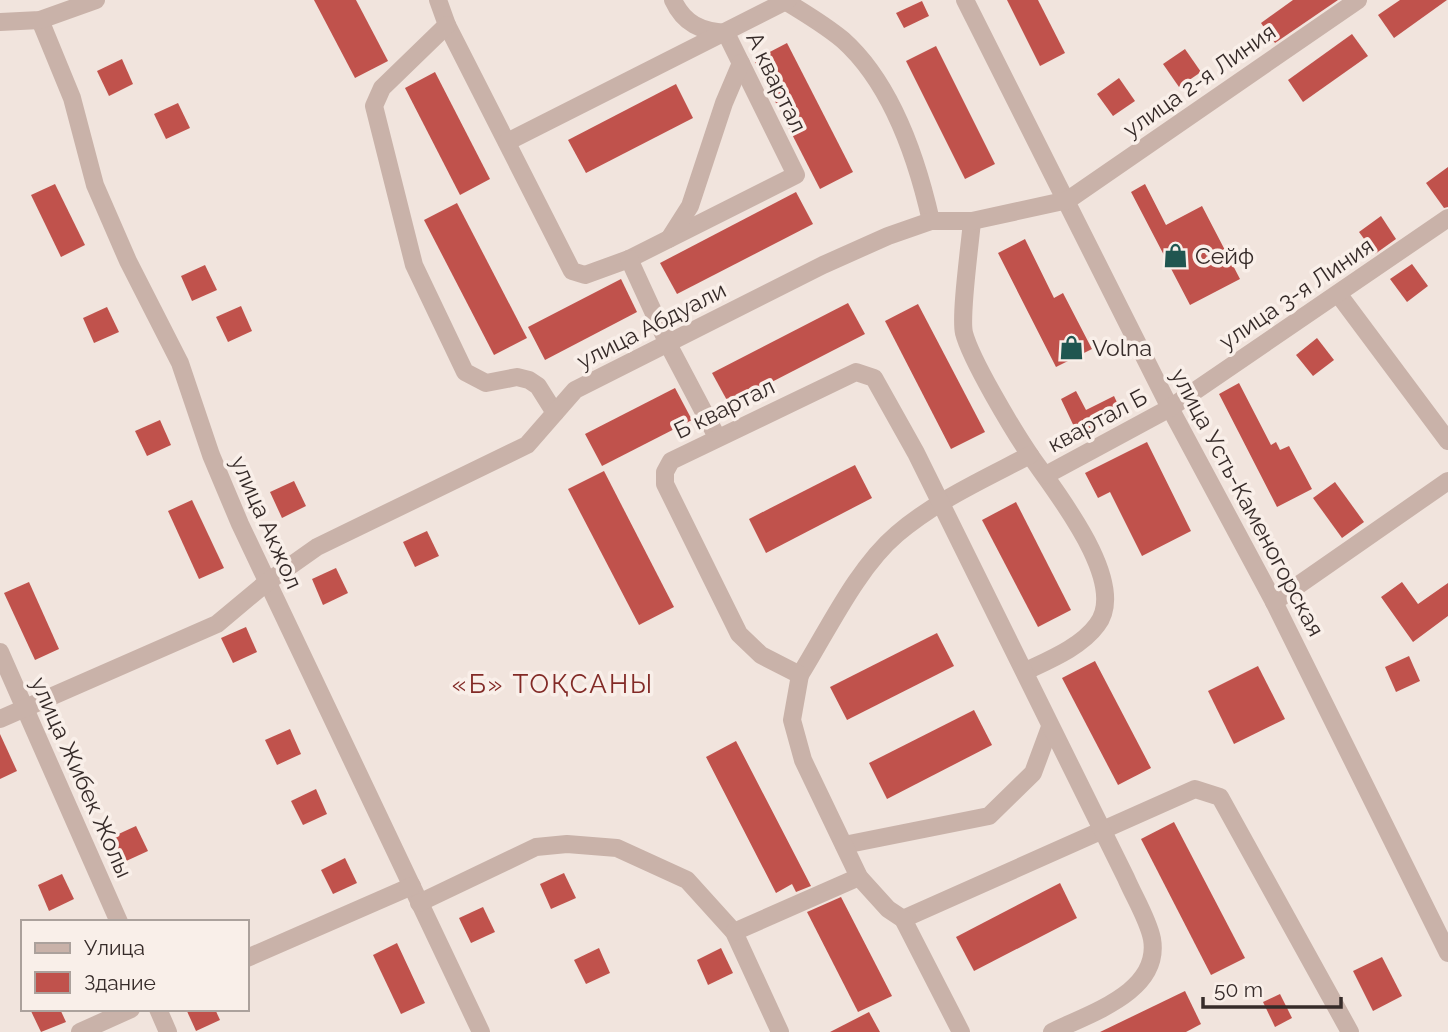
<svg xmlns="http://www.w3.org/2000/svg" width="1448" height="1032" font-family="Raleway,sans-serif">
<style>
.building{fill:#c0524c}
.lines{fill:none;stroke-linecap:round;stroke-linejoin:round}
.minor{stroke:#c9b2a9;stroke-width:18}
.labels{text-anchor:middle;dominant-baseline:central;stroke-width:7;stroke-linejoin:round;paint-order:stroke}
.street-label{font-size:23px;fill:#362b29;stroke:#f9efe9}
.poi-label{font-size:23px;fill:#362b29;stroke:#f9efe9;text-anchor:start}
.quarter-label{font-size:26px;letter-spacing:2px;fill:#822a26;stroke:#f9efe9}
</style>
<rect width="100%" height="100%" fill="#f1e4dd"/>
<!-- building -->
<g class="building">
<path d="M314,0H356L388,61L355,78Z"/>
<path d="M1007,0H1038L1065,53L1040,66Z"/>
<path d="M1293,0H1338L1275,43L1261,23Z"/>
<path d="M1400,0H1447L1394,38L1378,15Z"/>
<path d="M922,1L929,16L904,28L896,13Z"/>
<path d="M1352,34L1368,56L1303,102L1288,80Z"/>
<path d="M787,43L853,172L820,189L754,60Z"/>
<path d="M936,46L995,164L965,179L906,61Z"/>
<path d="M1185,49L1201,72L1179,87L1163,64Z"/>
<path d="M122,59L133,84L109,96L97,71Z"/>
<path d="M435,72L490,179L460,195L405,88Z"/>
<path d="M1119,78L1135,101L1113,116L1097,94Z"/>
<path d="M676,84L693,118L586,173L568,140Z"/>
<path d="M178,103L190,128L166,139L154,114Z"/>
<path d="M1448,167V207L1444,208L1426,183Z"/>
<path d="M55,184L85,245L61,257L31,195Z"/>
<path d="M1145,184L1166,225L1202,206L1240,279L1190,305L1131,192Z"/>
<path d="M796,192L813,224L677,294L660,263Z"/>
<path d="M457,203L527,338L494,355L424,220Z"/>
<path d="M1381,216L1396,239L1375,254L1359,232Z"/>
<path d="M1025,239L1054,298L1063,293L1092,349L1056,367L998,253Z"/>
<path d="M1412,264L1428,286L1407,302L1390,279Z"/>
<path d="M205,265L217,290L192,301L181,276Z"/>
<path d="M621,279L637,312L545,360L528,327Z"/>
<path d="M848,303L865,334L729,404L712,373Z"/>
<path d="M918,304L985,432L951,449L885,321Z"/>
<path d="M241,306L252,331L228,342L216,317Z"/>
<path d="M107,307L119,332L94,343L83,318Z"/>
<path d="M1317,338L1334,360L1313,376L1296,355Z"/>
<path d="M1239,383L1271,445L1276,442L1280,450L1289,446L1312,489L1277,507L1219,394Z"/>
<path d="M675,388L692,420L602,466L585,434Z"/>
<path d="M1076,391L1086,410L1114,396L1122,413L1078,435L1061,399Z"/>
<path d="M160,420L171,445L147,456L135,431Z"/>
<path d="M1147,442L1191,531L1142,556L1110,492L1098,498L1085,473Z"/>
<path d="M855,465L872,498L766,553L749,519Z"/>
<path d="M604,471L674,607L639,625L568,489Z"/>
<path d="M294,481L306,506L282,518L270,492Z"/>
<path d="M1335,482L1364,522L1342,538L1313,498Z"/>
<path d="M192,500L224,568L199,579L168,511Z"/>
<path d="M1016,502L1071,610L1038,627L982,520Z"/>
<path d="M427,531L439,556L415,567L403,542Z"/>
<path d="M336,568L348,593L323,605L312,579Z"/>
<path d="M29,582L59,649L35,660L4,593Z"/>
<path d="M1402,582L1418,604L1448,583V616L1413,642L1381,597Z"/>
<path d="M246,627L257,652L233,663L221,638Z"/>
<path d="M937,633L954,666L847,720L830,687Z"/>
<path d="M1409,656L1420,681L1396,692L1385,667Z"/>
<path d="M1095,661L1151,768L1118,785L1062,678Z"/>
<path d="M1258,666L1285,719L1234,744L1208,691Z"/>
<path d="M974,710L992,745L887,799L869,763Z"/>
<path d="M290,729L301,754L277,765L265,740Z"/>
<path d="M0,734L17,771L0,779Z"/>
<path d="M736,741L811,886L796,892L792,884L776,893L706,757Z"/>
<path d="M316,789L327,814L303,825L291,801Z"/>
<path d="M1174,822L1245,958L1211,975L1141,839Z"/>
<path d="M136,826L148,851L124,862L112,837Z"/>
<path d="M345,858L357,883L333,894L321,870Z"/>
<path d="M564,873L576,898L551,909L540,884Z"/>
<path d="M62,874L74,899L49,911L38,885Z"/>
<path d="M1060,883L1077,918L974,971L956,937Z"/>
<path d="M841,897L892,996L858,1012L807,912Z"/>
<path d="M483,907L495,932L471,943L459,918Z"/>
<path d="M397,943L425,1003L401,1014L373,955Z"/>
<path d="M599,948L610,973L586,984L574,960Z"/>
<path d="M721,948L733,973L708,985L697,960Z"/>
<path d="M1382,957L1402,996L1373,1011L1353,971Z"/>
<path d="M1185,991L1201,1024L1186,1032H1100Z"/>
<path d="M1280,994L1292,1018L1275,1027L1263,1002Z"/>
<path d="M30,1009H60L66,1022L41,1032Z"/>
<path d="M186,1009H215L220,1020L196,1031Z"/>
<path d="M869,1012L880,1032H830Z"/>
</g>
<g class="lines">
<!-- minor -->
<g class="minor">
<path d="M438,0L447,25L572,271L585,275L629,259L796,175L726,33C701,31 684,24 673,0"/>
<path d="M965,0L1170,408L1274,602L1448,953"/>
<path d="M785,1C805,13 825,25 843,40C892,84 917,159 931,221"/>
<path d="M40,20L72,98L95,185L128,261L180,363L211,455L240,524L481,1032"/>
<path d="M0,22L40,20L96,0"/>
<path d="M447,25L382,88L374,106L414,265L465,372L486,383L517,377L529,380L538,386L555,413"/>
<path d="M507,142L788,0"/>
<path d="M972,221C970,245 960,315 964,333C971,360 1013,430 1030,455C1054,490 1130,583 1097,625C1081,647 1049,660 1026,671"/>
<path d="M669,239L690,206L724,103L741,63"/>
<path d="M629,259L668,344L717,437"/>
<path d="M1339,295L1448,441"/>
<path d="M1046,475L1170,408L1448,218"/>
<path d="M1274,602L1448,481"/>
<path d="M0,652L119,922"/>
<path d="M800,675C828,630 857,568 897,534C937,500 984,479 1030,455"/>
<path d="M0,719L217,624L266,583L317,547L527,445L575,390L823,265L888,236L931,221H972L1068,200L1358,0"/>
<path d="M844,845L989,816L1033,773L1050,727"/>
<path d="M419,903L536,847L567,844L617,848L687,880L734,932L780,1032"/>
<path d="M903,919L1195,789L1220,797L1350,1032"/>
<path d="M734,932L859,877"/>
<path d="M247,958L412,886"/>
<path d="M158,1009L168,1032"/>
<path d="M80,1032L131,1009"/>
<path d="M961,1032L903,919L888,909L859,877L803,760L792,720L800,675L761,655L739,634L665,484V472L671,461L856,372L874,378L916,453L1126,878C1134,897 1148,919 1152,939C1161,992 1090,1013 1052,1032"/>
</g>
</g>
<!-- icons -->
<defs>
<symbol id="shop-bare" viewBox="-9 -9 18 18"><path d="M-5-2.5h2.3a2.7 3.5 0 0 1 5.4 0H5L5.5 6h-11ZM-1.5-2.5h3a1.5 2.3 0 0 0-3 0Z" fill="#205650" stroke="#f9efe9" stroke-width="2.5" paint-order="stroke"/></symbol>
</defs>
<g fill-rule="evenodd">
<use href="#shop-bare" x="1158" y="238" width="35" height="35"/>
<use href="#shop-bare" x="1054" y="330" width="35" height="35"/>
</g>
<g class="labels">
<!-- street labels -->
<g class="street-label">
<text transform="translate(1199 80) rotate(-35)">улица 2-я Линия</text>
<text transform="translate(777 82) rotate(64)">А квартал</text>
<text transform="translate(1296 293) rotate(-34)">улица 3-я Линия</text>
<text transform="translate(651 325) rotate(-27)">улица Абдуали</text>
<text transform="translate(724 408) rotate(-26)">Б квартал</text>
<text transform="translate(1097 420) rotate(-28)">квартал Б</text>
<text transform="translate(1248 502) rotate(62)">улица Усть-Каменогорская</text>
<text transform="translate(267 522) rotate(66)">улица Акжол</text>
<text transform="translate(82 777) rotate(66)">улица Жибек Жолы</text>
</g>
<!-- poi labels -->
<g class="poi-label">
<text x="1195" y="255">Сейф</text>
<text x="1092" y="347">Volna</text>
</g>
<!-- quarter labels -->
<g class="quarter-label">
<text x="553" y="684">«Б» ТОҚСАНЫ</text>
</g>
</g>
<!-- legend -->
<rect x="21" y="920" width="228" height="91" fill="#f9efe9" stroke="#aba19c" stroke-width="2"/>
<rect x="35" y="943" width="35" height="10" fill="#c9b2a9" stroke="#aba19c" stroke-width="2"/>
<text x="84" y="955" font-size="21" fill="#362b29">Улица</text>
<rect x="35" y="972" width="35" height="21" fill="#c0524c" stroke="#aba19c" stroke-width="2"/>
<text x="84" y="990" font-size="21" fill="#362b29">Здание</text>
<!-- scale -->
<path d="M1203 997v10h138v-10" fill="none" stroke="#362b29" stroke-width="3.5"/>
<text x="1214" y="997" font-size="21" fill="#362b29" stroke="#f9efe9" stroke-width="5" paint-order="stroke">50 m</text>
</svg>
